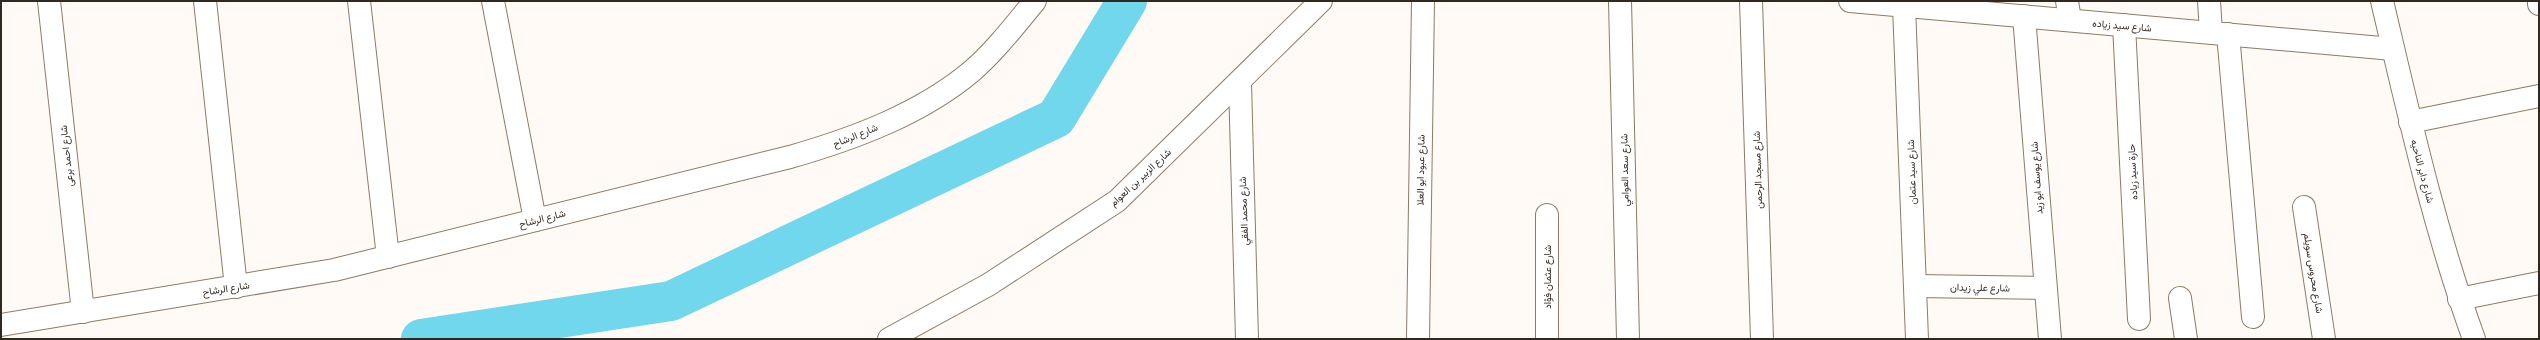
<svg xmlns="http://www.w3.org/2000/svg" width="2540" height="340" font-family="Manrope,Vazirmatn,sans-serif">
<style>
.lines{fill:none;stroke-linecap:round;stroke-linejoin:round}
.canal{stroke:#70d7ed;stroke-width:40}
.minor-casing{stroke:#8e7a64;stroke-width:24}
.minor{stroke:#fff;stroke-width:22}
.labels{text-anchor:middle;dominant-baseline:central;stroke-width:3;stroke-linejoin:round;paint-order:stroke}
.street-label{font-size:10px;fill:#312820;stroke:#fff}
</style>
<rect width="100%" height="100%" fill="#fffaf5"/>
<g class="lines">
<!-- canal -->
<path class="canal" d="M421,339L671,301L1056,118L1127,1"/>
<defs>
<g id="minor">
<path d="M49,1L83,312"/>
<path d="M205,1L236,287"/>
<path d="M359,1L388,257"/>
<path d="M493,1L535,220"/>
<path d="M1620,1L1628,339"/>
<path d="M1751,1L1762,339"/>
<path d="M1850,1L2393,49"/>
<path d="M2067,1L2070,20"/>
<path d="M2209,1L2211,33"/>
<path d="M2382,1C2409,115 2434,229 2474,339"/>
<path d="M2539,1V4"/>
<path d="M1904,6L1917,339"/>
<path d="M2024,16L2050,339"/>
<path d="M2124,25L2139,319"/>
<path d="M2228,34L2253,317"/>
<path d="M1240,83L1247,339"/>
<path d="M2410,122L2539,96"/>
<path d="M2304,207L2324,339"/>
<path d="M1547,215V339"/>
<path d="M1916,286L2045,288"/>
<path d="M2180,298L2186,339"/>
<path d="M2459,299L2539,283"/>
<path d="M1,325L334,270L790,157C853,139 921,114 972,71C996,50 1015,25 1035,1"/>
<path d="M889,339L988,285L1117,201L1321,1"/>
<path d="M1418,339L1423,1"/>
</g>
</defs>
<!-- minor casing -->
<use href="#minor" class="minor-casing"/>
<!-- minor -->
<use href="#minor" class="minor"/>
</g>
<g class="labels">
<!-- street labels -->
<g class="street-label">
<text transform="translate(2122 25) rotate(5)">شارع سيد زياده</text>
<text transform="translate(855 135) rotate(-22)">شارع الرشاح</text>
<text transform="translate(66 156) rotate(-96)">شارع احمد برعى</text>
<text transform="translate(1420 170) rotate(-89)">شارع عبود ابو العلا</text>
<text transform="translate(1624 170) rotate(-91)">شارع سعد العوامي</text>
<text transform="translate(1757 170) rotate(-92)">شارع مسجد الرحمن</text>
<text transform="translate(2423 171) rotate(75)">شارع داير الناحيه</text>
<text transform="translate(1911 172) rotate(-92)">شارع سيد عتمان</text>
<text transform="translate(2132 172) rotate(-93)">حارة سيد زياده</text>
<text transform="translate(1140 177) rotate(-43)">شارع الزبير بن العوام</text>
<text transform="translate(2036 178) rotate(-94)">شارع يوسف ابو زيد</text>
<text transform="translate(1243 211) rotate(-92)">شارع محمد الفقي</text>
<text transform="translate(542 218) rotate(-14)">شارع الرشاح</text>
<text transform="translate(2314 273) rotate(81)">شارع محروس سويلم</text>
<text transform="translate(1547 277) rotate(-90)">شارع عثمان فؤاد</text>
<text transform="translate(1980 287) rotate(1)">شارع علي زيدان</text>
<text transform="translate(226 288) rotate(-9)">شارع الرشاح</text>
</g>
</g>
<!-- border -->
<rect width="2540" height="340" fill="none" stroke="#312820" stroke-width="4"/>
</svg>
